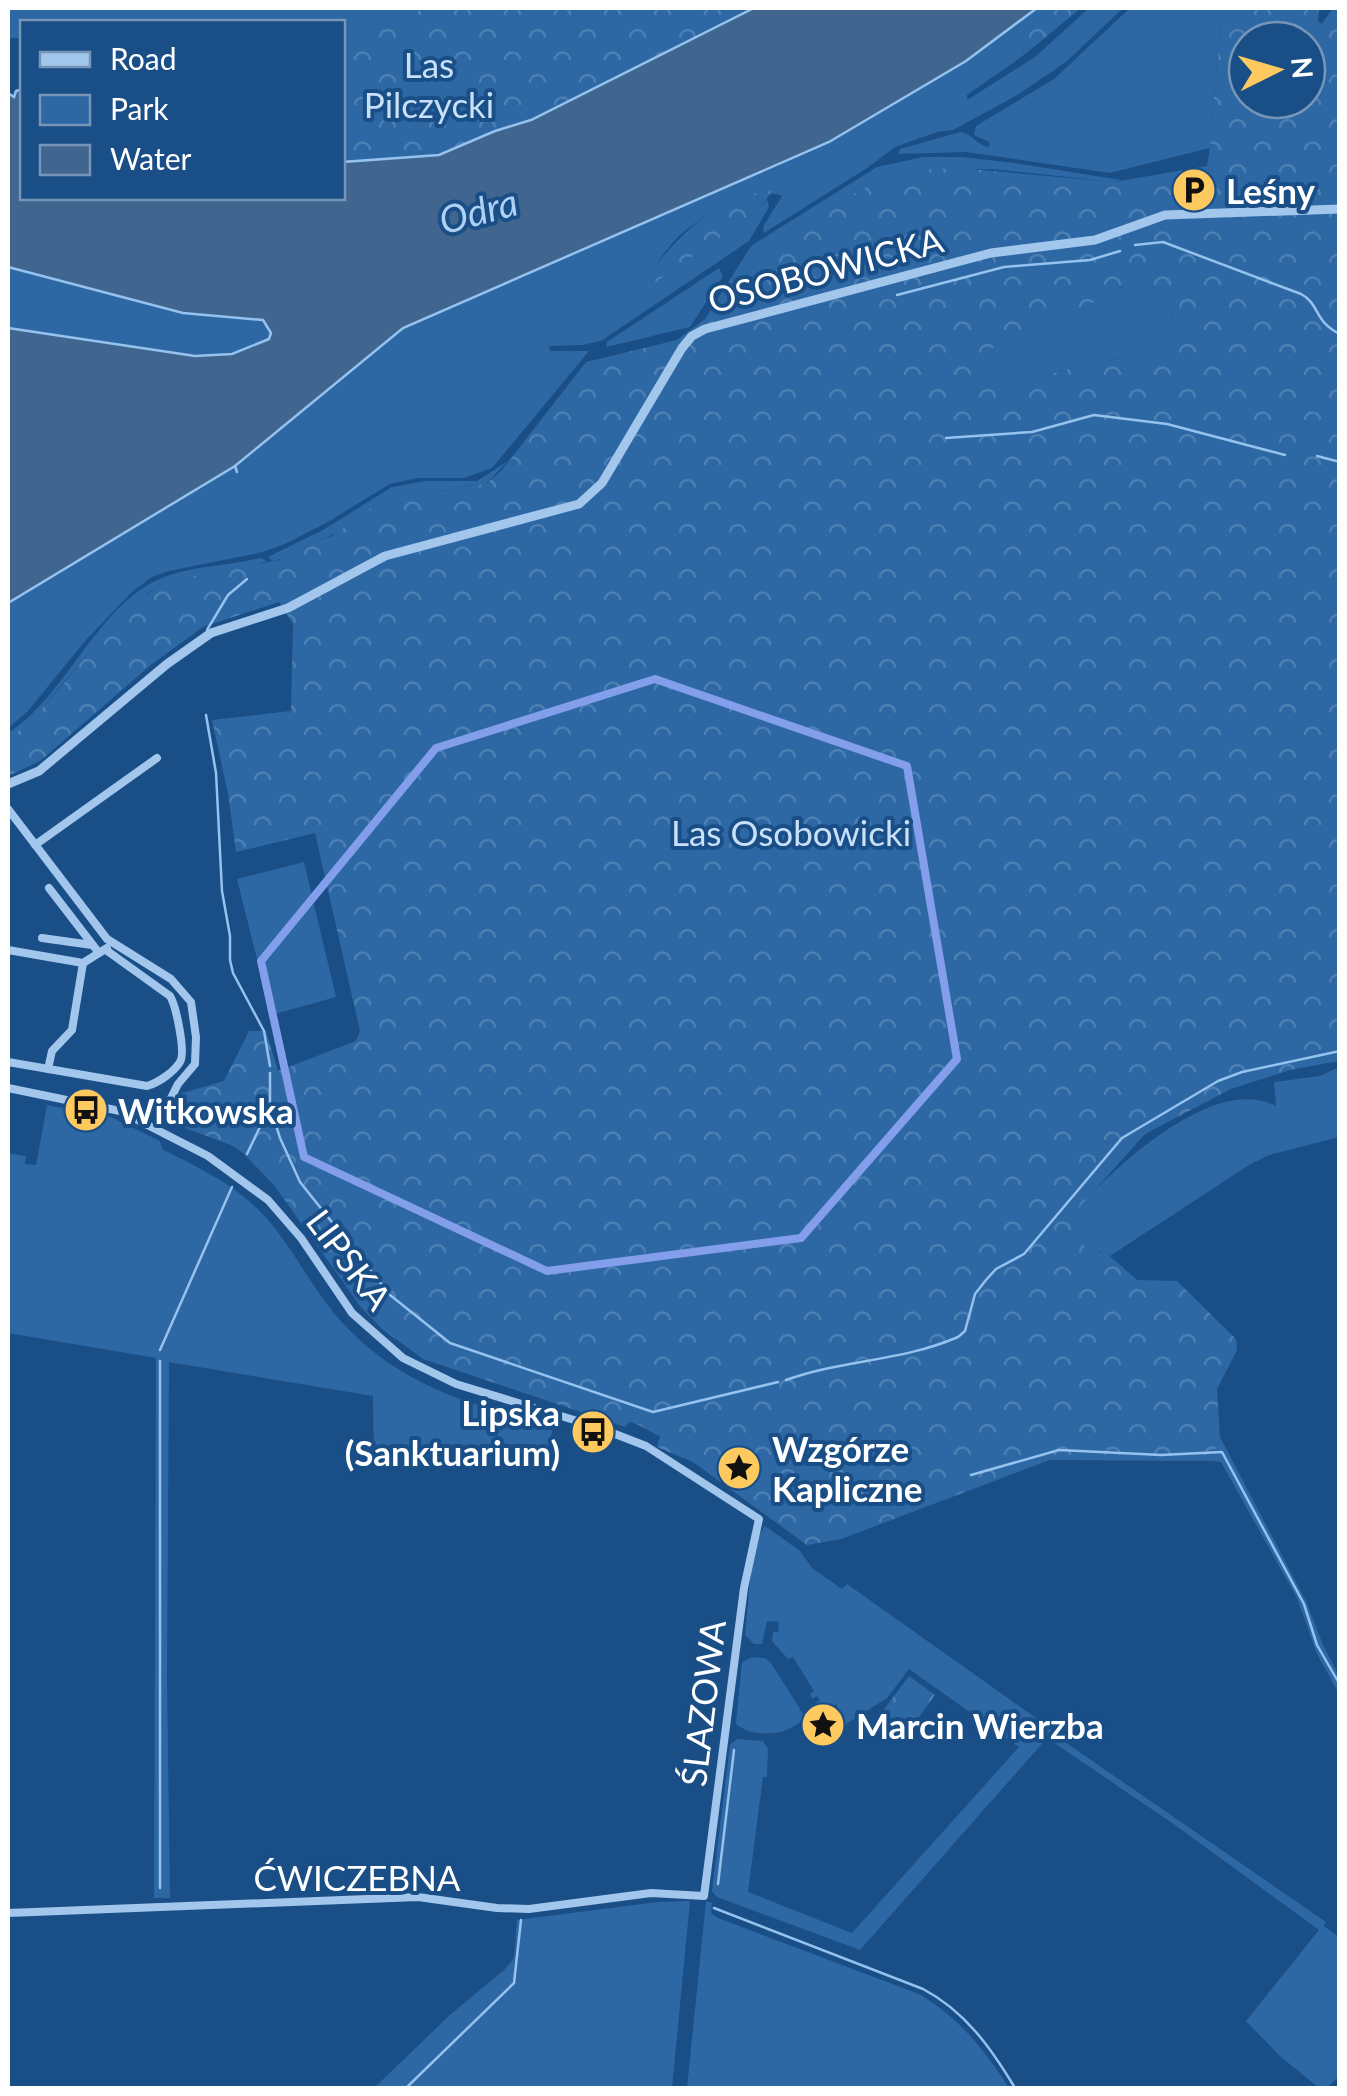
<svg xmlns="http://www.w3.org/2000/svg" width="1347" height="2096" font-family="Lato,sans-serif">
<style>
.green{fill:#2d68a5}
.forest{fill:url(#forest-crowns);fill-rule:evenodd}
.water{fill:#406690;stroke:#95c2ee;stroke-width:2.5}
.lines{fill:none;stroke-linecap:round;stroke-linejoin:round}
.stream{stroke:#95c2ee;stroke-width:2.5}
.minor{stroke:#a2c6ec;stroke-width:8}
.tertiary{stroke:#a2c6ec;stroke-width:9}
.marked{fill:none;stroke:#839eea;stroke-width:8;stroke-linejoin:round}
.labels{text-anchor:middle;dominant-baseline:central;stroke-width:8;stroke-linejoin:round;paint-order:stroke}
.park-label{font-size:35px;fill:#c8e0f9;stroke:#1a4e87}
.poi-label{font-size:35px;font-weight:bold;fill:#fff;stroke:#1a4e87;text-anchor:start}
.street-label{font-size:35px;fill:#fff;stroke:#1a4e87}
.water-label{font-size:38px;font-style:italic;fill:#aed0f4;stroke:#1a4e87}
</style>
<defs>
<pattern id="forest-crowns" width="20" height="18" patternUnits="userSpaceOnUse" patternTransform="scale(2.5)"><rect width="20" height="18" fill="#2d68a5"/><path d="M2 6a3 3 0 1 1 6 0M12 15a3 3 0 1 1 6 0" fill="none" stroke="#4c7fb2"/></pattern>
</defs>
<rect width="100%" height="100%" fill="#1a4e87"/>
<!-- green -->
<g class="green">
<path d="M8,8H427L343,36L342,22H22V38H8Z"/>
<path d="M1037,8H1052L1021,37L1024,55L967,95V100L1035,57L1089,8H1123L1066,62L1014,97L953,130L937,132L895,147L867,168L764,233L763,227L782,196C755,183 698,218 677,238C666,249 658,263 649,275L656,282L758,211L767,199L769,207L749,241L601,341L582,345L549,346L550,351H589L492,468L464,478H417L390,484L326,523L287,543L263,552L169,571L152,577L133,591L86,640L27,712L8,728V603L235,466L403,328L829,142L966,61Z"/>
<path d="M1130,8H1222L1212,120L1218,123V129L1212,134L1210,148L1110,173L966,152L898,154L900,149L960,132C972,133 976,145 989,147V142L974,135L976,126L1054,79Z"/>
<path d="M923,157H962L1014,163L1121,180L1114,182L992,169L923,170L872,184L836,204L750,265L705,319L751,246L877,167Z"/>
<path d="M8,267L183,313L264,320L271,333L269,339C200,380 87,337 11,329L8,328Z"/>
<path d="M719,268L723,276L690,327L606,347L607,342Z"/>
<path d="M1137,278C1168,291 1185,323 1160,350L1059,371L1002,393L996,390L989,358L994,346L1011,333L1042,325L1086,307Z"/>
<path d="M508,461L486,484L451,487L449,491C391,483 381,503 336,533C327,538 317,540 307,545C296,551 285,559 272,561L268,557L323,530L392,487L425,481H477Z"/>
<path d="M260,558L267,561L242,569L172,580L149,592L85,657L28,725L8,739V733C63,699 94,613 153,582C184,566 226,566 260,558Z"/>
<path d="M304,862L336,997L271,1015L237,879Z"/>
<path d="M1339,1067V1137L1269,1155L1249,1165L1110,1256L1102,1250L1090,1259C1080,1245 1082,1229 1074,1212C1113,1169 1213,1073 1276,1106L1274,1082L1320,1076Z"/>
<path d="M47,1105L111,1117L160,1141L162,1149C191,1164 224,1179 249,1201C279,1227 296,1260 319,1293C358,1351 416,1386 478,1405V1414L553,1427L546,1460L374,1467L373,1396L169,1362L167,1678L170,1898H154L156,1358L8,1333V1153L26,1156L25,1164L36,1165Z"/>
<path d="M1220,1437L1306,1601L1323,1645L1339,1676V1694L1317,1654L1297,1598L1221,1462L1211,1461Z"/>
<path d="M765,1526L800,1551L812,1568L842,1589L847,1584L1063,1737L1062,1740L1326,1922L1324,1926L1339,1937V2076L1327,2088H1319L1281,2057L1246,2021L1319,1930L1175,1825L1047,1738L860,1950L717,1897L712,1891L730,1745L737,1739L763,1741L768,1749L767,1777H763L748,1892L852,1933L1019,1747L909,1669L887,1698L835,1731L830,1723L841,1716L836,1704L825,1710L818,1708L815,1704L820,1700L817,1696L812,1699L810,1694L814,1691L793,1657L788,1659L772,1641L773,1632H778L779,1622L767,1621L762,1644H754L745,1635C749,1607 749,1544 765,1526Z"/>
<path d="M752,1657L765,1658L771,1663L805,1717C790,1736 754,1739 736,1724L742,1662Z"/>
<path d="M690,1901L672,2088H374L451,2014L504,1970L514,1958L517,1920L657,1902Z"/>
<path d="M706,1901L712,1903L711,1913L718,1918L919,1994C958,2017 985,2050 1009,2088H687Z"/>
</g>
<!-- forest -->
<g class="forest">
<path d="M427,8H758L572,105L441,157L343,164L342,36Z"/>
<path d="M1052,8H1081L1024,55L1020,37Z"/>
<path d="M1222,8H1319L1318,21L1322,24L1333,8H1339V1061L1290,1070L1231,1089L1145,1134L1075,1212C1084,1228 1080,1244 1090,1259L1103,1250L1137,1280L1177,1281L1236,1339L1237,1350L1217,1389L1220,1437L1211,1461L1050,1460L841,1539L807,1545L693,1462L657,1447L660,1436C649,1432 642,1425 630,1422L625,1427L423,1359L382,1329L360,1306L274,1185L243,1153L231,1145L168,1122L182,1093L224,1081L249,1031H266L278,1071L356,1041L360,1031L315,833L236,852L228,794L212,720L291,711L293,624L279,602L203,627L152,664L40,761L8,776V739C66,698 107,608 172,580L279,560L313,542L332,536L386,497L419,487L448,491L450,487L486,484L502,470L586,362L677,340L705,319L750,265L836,204L872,184L923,170L959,168L1114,182L1207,166L1212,134L1218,129V123L1212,120ZM1247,40H1307V100H1247ZM1137,278C1168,291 1185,323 1160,350L1059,371L1004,392L996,390L989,358L994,346L1011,333L1042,325L1086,307Z"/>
<path d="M772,191L758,211L656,282L648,276C677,236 719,194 772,191Z"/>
<path d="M909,1676L935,1695L908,1732L882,1712Z"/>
</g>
<!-- water -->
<path class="water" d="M754,8H1037L966,61L829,142L403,328L235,466L8,603V328L195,356L232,354L269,339L271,333L263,320L183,313L8,267V93L14,97L16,91L22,89V198H342L343,162L439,155L495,131L531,120Z"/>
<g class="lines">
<!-- stream -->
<g class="stream">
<path d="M1135,245L1163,242L1301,294C1320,304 1314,322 1340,334"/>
<path d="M897,295L1004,267L1090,260L1120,251"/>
<path d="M946,438L1032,432L1094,415L1167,424L1285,455"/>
<path d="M1317,456L1340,462"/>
<path d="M235,466L237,472"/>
<path d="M207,630L228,595L247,579"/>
<path d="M206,715L216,773L222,891L230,936V960L233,973L264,1031L270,1066"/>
<path d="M270,1073V1106L280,1138L300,1182L390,1295L450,1343L653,1412L778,1382"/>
<path d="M247,1154L270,1106"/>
<path d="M160,1350L232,1187"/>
<path d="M160,1361V1888"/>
<path d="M786,1380C844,1359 900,1362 958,1337L965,1331L975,1294L986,1280L996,1269L1024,1254L1122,1138L1218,1081L1242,1072L1340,1051"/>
<path d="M971,1475L1059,1450L1161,1455L1222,1452L1304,1604L1317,1645L1340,1685"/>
<path d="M718,1884L734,1750"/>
<path d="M714,1908L923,1989C965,2011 991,2048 1015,2088"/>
<path d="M406,2088L514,1983L521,1920"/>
</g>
<!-- minor -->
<g class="minor">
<path d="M8,809L107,939L171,979L191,1002L196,1037L195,1064L178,1084L156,1128"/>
<path d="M35,845L157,758"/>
<path d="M49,888L99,953"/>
<path d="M42,938L92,945"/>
<path d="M8,950L83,963L107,948"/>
<path d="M8,1062L147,1086C158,1083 174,1072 180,1062C186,1052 176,1006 170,996L106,950"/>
<path d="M48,1069L52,1051L72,1030L83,963"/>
<path d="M8,1088L120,1111L208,1156L268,1200L301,1238L352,1313L403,1358L456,1384L597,1427L646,1446L759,1519L744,1588L704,1896L651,1893L529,1909L497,1908L418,1897L8,1913"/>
</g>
<!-- tertiary -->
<path class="tertiary" d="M8,784L39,771L167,664L211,633L288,608L385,556L579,504L602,483L682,348L692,336L705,329L991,253L1095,240L1165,215L1340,209"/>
</g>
<!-- marked area -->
<path class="marked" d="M655,679L907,766L957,1059L801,1238L547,1271L304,1157L261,961L436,748Z"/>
<!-- icons -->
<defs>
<symbol id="parking-disc" viewBox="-11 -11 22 22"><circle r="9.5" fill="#feca5f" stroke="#1a4e87"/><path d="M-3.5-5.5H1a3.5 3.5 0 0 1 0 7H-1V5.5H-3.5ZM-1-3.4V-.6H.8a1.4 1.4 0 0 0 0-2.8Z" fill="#111"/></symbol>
<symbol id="bus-disc" viewBox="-11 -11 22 22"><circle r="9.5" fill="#feca5f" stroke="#1a4e87"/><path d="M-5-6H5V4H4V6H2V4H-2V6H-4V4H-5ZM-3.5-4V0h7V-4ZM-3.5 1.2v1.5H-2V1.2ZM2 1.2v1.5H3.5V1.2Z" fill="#111"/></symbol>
<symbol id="sight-disc" viewBox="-11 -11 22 22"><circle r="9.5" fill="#feca5f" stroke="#1a4e87"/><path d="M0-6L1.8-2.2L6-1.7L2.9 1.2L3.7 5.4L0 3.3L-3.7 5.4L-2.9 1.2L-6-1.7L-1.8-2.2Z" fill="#111"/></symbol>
</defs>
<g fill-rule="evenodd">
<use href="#parking-disc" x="1169" y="165" width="50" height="50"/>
<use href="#bus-disc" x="61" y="1085" width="50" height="50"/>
<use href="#bus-disc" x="568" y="1407" width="50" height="50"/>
<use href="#sight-disc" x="714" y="1443" width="50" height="50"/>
<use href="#sight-disc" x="798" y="1700" width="50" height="50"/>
</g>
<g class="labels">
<!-- park labels -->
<g class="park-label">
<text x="429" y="64">Las<tspan x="429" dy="40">Pilczycki</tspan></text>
<text x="791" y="832">Las Osobowicki</text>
</g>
<!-- poi labels -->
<g class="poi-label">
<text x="1226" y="190">Leśny</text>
<text x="118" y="1110">Witkowska</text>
<text x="560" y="1412" text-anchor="end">Lipska<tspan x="560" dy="40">(Sanktuarium)</tspan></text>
<text x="772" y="1448">Wzgórze<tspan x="772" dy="40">Kapliczne</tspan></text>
<text x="856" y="1725">Marcin Wierzba</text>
</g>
<!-- street labels -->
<g class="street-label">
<text transform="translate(825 269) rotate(-15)">OSOBOWICKA</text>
<text transform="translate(350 1259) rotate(53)">LIPSKA</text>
<text transform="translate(702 1703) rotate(-83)">ŚLAZOWA</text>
<text x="357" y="1877">ĆWICZEBNA</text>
</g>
<!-- water labels -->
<g class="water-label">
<text transform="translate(478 210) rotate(-15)">Odra</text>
</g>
</g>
<!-- border -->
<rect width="1347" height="2096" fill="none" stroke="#ffffff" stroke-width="20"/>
<!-- legend -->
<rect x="20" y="20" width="325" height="180" fill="#1a4e87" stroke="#7695b7" stroke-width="2.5"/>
<rect x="40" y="52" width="50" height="15" fill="#a2c6ec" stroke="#7695b7" stroke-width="2.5"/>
<text x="110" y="70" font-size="30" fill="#ffffff">Road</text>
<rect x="40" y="95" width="50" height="30" fill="#2d68a5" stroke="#7695b7" stroke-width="2.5"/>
<text x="110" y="120" font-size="30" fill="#ffffff">Park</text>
<rect x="40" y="145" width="50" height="30" fill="#406690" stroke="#7695b7" stroke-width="2.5"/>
<text x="110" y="170" font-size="30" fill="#ffffff">Water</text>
<!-- north arrow -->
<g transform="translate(1277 70) rotate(85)"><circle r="48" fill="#1a4e87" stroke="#7695b7" stroke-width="2.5"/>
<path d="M0-8L18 38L0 25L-18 38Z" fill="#feca5f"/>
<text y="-15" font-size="28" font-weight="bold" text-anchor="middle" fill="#ffffff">N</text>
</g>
</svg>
